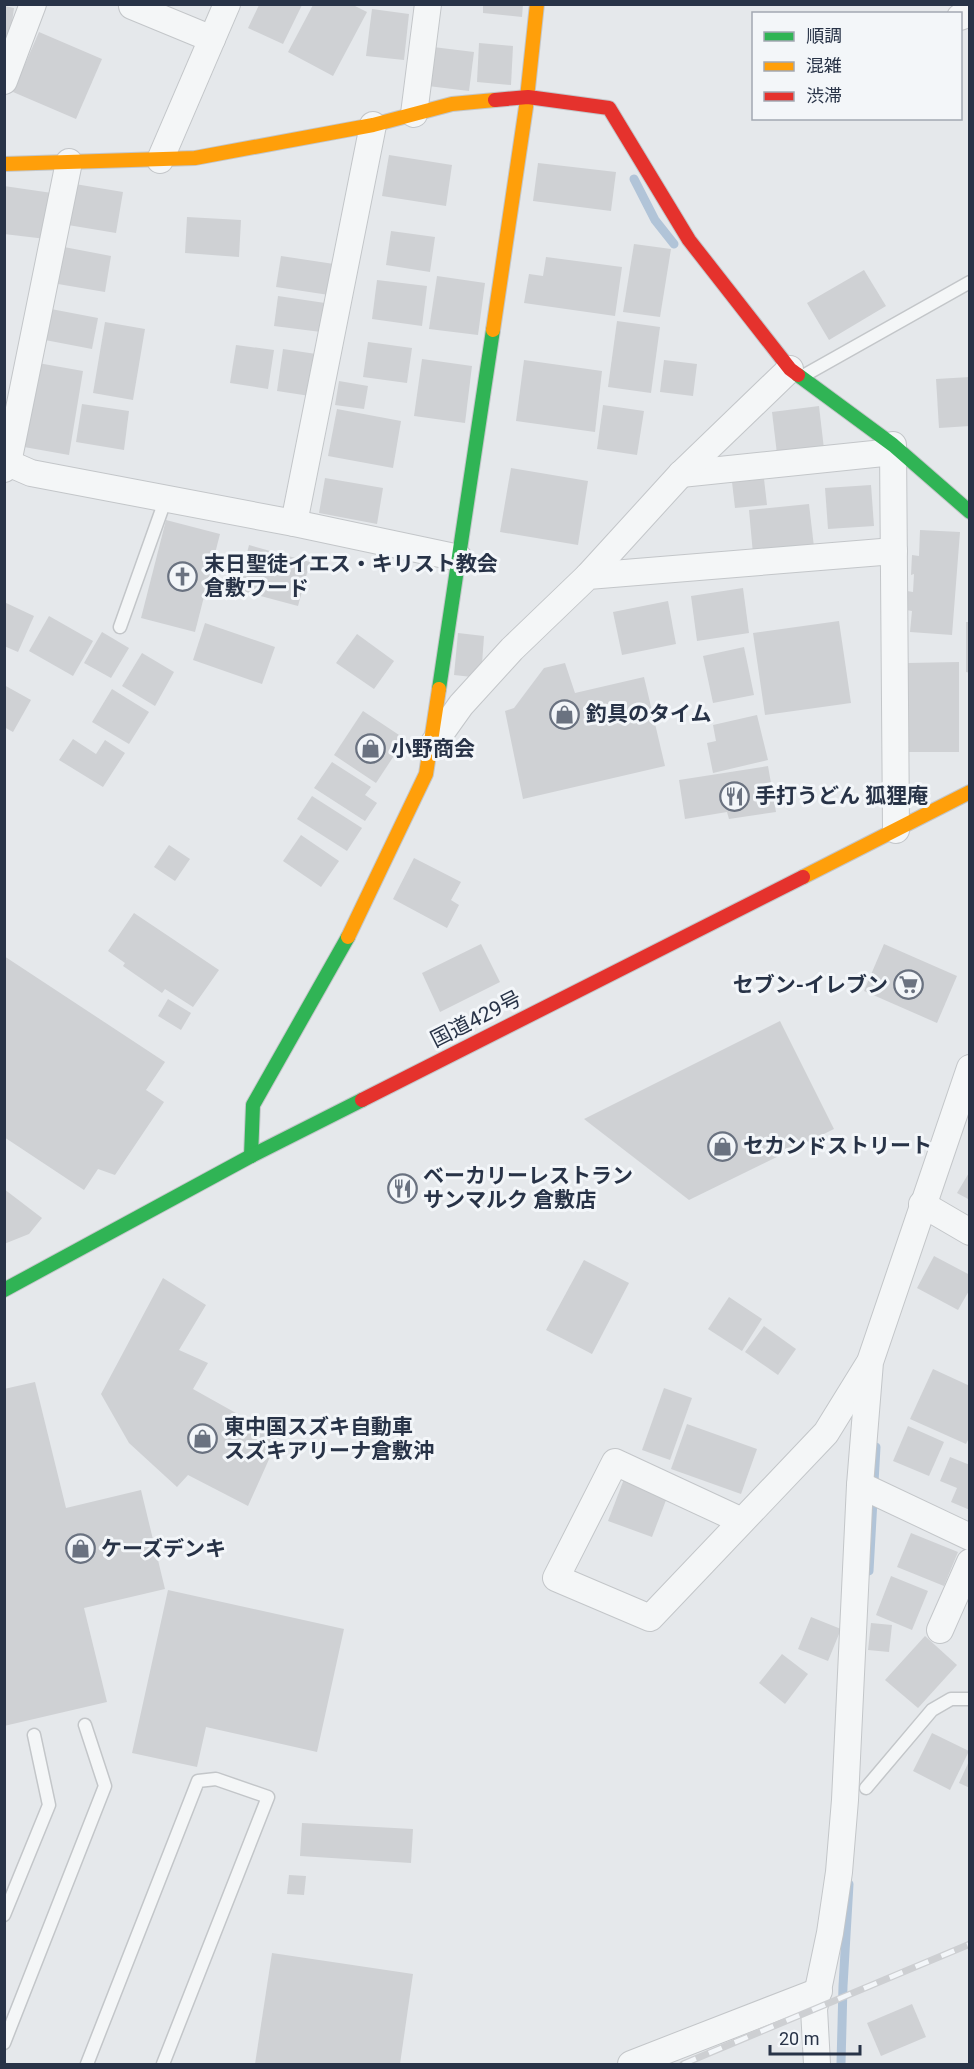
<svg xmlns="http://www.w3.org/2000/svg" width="974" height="2069" font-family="Roboto,'Noto Sans JP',sans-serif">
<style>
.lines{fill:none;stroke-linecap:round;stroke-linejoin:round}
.stream{stroke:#b1c4d8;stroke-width:9}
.building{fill:#cfd1d4}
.lane-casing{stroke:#c3c6c9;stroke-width:15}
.street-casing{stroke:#c3c6c9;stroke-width:28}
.fast-casing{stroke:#c3c6c9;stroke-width:16}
.slow-casing{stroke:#c3c6c9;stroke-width:16}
.jam-casing{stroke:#c3c6c9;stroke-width:16}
.lane{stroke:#f4f6f7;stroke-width:12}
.street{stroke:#f4f6f7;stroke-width:26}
.fast{stroke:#30b455;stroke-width:14}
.slow{stroke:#ff9f0a;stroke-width:14}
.jam{stroke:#e5322d;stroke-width:14}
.rail-casing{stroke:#cdcfd2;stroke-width:7}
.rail{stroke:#f3f6f9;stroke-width:4.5;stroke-dasharray:14;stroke-linecap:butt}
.labels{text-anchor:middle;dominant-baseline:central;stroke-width:6;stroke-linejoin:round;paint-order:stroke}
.poi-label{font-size:21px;font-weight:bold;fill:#283347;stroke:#f3f6f9;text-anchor:start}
.street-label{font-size:21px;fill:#283347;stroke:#f3f6f9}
</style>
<rect width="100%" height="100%" fill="#e5e8eb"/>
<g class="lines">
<!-- stream -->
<g class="stream">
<path d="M634,179L655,220L674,244"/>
<path d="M869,1571L876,1447"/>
<path d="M841,2064L843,1986L849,1884"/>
</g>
</g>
<!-- building -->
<g class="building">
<path d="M483,4H523L522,17L483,13Z"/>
<path d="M259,5H302L283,44L248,28Z"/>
<path d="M313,5H353L367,12L333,76L288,52Z"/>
<path d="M4,6L14,8L7,59H4Z"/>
<path d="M372,9L409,14L404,60L366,56Z"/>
<path d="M39,32L102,59L76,119L13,92Z"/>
<path d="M479,43L513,46L511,85L477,82Z"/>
<path d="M433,47L474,52L469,91L428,86Z"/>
<path d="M389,155L452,165L446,206L382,196Z"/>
<path d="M538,163L616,172L611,211L533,201Z"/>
<path d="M75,184L123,192L116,233L68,225Z"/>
<path d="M4,186L52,193L46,239L4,234Z"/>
<path d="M187,217L241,220L239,257L185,253Z"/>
<path d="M391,231L435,237L430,272L386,265Z"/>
<path d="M634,244L671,249L660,317L623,312Z"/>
<path d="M64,247L111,256L105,292L58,284Z"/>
<path d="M281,256L334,264L329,295L276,287Z"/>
<path d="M546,257L622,267L615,316L524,303L529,274L543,276Z"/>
<path d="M864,270L886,306L829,340L807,303Z"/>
<path d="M437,276L485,283L478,335L429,329Z"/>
<path d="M377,280L427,286L422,326L372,319Z"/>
<path d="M278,296L325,303L321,332L274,326Z"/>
<path d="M51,309L98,318L92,349L45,340Z"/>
<path d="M617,321L660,327L651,393L608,387Z"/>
<path d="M105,322L145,329L133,400L93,393Z"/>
<path d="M368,342L412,348L407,383L363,377Z"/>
<path d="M236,345L274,350L268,389L230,383Z"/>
<path d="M283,349L316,354L310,396L277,391Z"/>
<path d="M422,359L472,366L465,423L414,416Z"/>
<path d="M524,360L602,371L595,432L516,421Z"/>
<path d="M664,360L697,364L693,396L660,392Z"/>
<path d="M38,363L83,371L69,455L24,447Z"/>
<path d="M970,377V426L939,428L936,379Z"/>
<path d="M339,381L368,386L364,409L335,405Z"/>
<path d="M82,404L129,411L124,450L76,442Z"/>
<path d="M603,405L644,411L637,455L597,449Z"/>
<path d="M819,406L824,449L777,454L772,412Z"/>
<path d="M337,409L401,421L393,468L328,456Z"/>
<path d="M511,468L588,481L578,545L500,532Z"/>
<path d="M325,478L383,488L377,524L319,513Z"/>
<path d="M764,479L767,505L735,508L732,482Z"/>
<path d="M871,485L874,526L828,529L825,488Z"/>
<path d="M809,504L814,547L753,554L749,510Z"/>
<path d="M166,520L220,534L195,632L141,618Z"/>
<path d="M920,530L960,532L952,635L910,632L912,611L906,610L907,591L913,592L914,574L911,575L912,555L919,556Z"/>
<path d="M249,545L310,562L298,606L238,590Z"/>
<path d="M743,588L749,633L697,641L691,596Z"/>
<path d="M668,601L676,644L622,655L613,612Z"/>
<path d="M4,602L34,616L18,652L4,646Z"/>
<path d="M49,616L93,641L73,676L29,651Z"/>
<path d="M839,621L851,703L765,715L753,633Z"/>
<path d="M966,622H970V673L966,672Z"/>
<path d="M205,623L275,647L262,684L193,660Z"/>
<path d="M102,632L129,648L111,678L84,663Z"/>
<path d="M458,633L484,636L481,678L454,675Z"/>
<path d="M357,634L394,661L374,689L336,663Z"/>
<path d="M744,647L754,695L713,703L703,656Z"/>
<path d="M142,653L174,672L155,706L122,686Z"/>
<path d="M959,662V752H908V663Z"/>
<path d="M565,663L575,693L644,677L665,766L523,799L505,711L514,708L544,668Z"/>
<path d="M4,685L31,700L13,732L4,727Z"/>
<path d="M112,689L149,712L129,744L92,722Z"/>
<path d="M363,711L405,739L376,783L334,755Z"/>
<path d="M757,715L768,760L713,773L707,743L716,741L713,725Z"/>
<path d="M73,739L96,754L105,740L125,753L103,787L59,760Z"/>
<path d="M332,762L371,787L365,795L377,803L365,821L314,788Z"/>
<path d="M768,766L776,812L729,819L727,812L685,819L679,780Z"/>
<path d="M312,796L362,828L347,851L297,819Z"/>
<path d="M301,835L339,861L321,887L283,861Z"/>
<path d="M169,845L190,859L175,881L154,867Z"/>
<path d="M414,858L461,882L451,900L459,905L447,928L393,899Z"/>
<path d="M134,913L219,970L193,1007L165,989L162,993L123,966L125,963L108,951Z"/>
<path d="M481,944L500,982L440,1012L422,973Z"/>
<path d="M884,944L957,976L937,1023L864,991Z"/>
<path d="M4,956L165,1062L146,1090L164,1102L115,1175L98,1169L84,1190L4,1137Z"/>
<path d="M168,999L191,1013L181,1030L158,1016Z"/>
<path d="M780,1021L834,1129L689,1200L584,1119Z"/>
<path d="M970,1171V1200L957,1193Z"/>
<path d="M4,1189L42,1218L29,1234L4,1244Z"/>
<path d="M934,1256L970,1275V1289L958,1310L917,1288Z"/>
<path d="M584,1260L629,1283L592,1354L546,1330Z"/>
<path d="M163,1278L206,1305L179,1350L208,1363L193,1389L279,1437L248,1506L188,1475L177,1487L129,1443L101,1394Z"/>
<path d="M729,1297L762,1319L742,1351L708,1329Z"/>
<path d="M764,1326L796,1349L778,1375L745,1352Z"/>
<path d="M933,1369L970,1386V1436L966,1444L910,1419Z"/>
<path d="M35,1382L66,1508L141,1490L165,1589L84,1608L107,1702L4,1726V1389Z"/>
<path d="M664,1388L692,1398L670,1460L642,1450Z"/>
<path d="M687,1424L757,1449L741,1494L671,1469Z"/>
<path d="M908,1426L944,1442L929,1476L893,1461Z"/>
<path d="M950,1457L970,1465V1510L951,1502L957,1488L940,1481Z"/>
<path d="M624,1479L668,1495L652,1537L608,1521Z"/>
<path d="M911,1533L958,1552L944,1586L897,1567Z"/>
<path d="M891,1576L928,1591L912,1630L876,1615Z"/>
<path d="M168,1590L344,1629L317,1752L206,1727L197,1767L132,1753Z"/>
<path d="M811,1617L841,1629L828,1661L798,1649Z"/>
<path d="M871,1623L892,1625L889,1652L868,1650Z"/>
<path d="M925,1636L957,1665L918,1708L885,1680Z"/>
<path d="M782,1654L808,1674L785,1704L759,1683Z"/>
<path d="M932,1733L969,1751L950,1790L913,1771Z"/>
<path d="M970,1759V1788L959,1783Z"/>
<path d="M302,1823L413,1829L411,1863L300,1856Z"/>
<path d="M289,1875L306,1876L304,1895L287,1894Z"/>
<path d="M272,1953L413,1974L400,2064H255Z"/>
<path d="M912,2004L926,2037L881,2056L867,2023Z"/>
</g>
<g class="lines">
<defs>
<g id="lane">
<path d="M803,376L970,282"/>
<path d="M120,627L166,498"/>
<path d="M866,1788L932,1710L951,1699H970"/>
<path d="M4,1915L49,1805L34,1735"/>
<path d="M4,2043L105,1786L85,1725"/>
<path d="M87,2064L198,1781L216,1779L268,1797L163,2064"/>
</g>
<g id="street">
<path d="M132,6L212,39"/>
<path d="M960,17L970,13"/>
<path d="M4,81L33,4"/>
<path d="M414,114L428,4"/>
<path d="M160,160L227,4"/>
<path d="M893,445L896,830"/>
<path d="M8,463L31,473L294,523L459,558"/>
<path d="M4,469L8,463L69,162"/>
<path d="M681,474L893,452"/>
<path d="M294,523L373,125"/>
<path d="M588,576L681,474L790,369"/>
<path d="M431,747L461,705L512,649L588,576L894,551"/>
<path d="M922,1204L970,1232"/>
<path d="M860,1485L970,1537"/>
<path d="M742,1521L615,1462L556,1578L650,1618L826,1433L868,1365"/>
<path d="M940,1630L970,1562"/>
<path d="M631,2064L819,1991"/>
<path d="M817,2064L814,2009L830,1933L839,1872L845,1800L860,1485L870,1362L970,1068"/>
</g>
<g id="fast">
<path d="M798,375L893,445L970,512"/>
<path d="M439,689L493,330"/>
<path d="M251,1156L253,1105L348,937"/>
<path d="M4,1290L251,1156L362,1100"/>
</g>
<g id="slow">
<path d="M4,164L195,158L373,125L452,104L495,100"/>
<path d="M493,330L526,107L537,4"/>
<path d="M803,877L970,792"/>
<path d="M348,937L426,774L439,689"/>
</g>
<g id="jam">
<path d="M495,100L528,97L609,108L689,240L790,369L798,375"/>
<path d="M362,1100L803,877"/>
</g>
</defs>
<!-- lane casing -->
<use href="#lane" class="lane-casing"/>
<!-- street casing -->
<use href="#street" class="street-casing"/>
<!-- fast casing -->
<use href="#fast" class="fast-casing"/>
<!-- slow casing -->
<use href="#slow" class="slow-casing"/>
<!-- jam casing -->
<use href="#jam" class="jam-casing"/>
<!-- lane -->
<use href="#lane" class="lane"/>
<!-- street -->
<use href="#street" class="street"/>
<!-- fast -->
<use href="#fast" class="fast"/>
<!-- slow -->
<use href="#slow" class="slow"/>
<!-- jam -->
<use href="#jam" class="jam"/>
<defs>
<path id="rail" d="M683,2064L970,1944"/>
</defs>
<!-- rail casing -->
<use href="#rail" class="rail-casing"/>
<!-- rail -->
<use href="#rail" class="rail"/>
</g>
<!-- icons -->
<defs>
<symbol id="church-ring" viewBox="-11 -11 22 22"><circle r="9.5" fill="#f3f6f9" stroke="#6a7280" stroke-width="1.5"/><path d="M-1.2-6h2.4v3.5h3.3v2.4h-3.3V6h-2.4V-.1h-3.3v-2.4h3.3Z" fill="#6a7280"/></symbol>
<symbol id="shop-ring" viewBox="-11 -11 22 22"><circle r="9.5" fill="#f3f6f9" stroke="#6a7280" stroke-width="1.5"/><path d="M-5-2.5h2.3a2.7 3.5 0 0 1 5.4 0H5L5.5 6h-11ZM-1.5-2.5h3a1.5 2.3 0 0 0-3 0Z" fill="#6a7280"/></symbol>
<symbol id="restaurant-ring" viewBox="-11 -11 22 22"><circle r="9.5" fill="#f3f6f9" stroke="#6a7280" stroke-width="1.5"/><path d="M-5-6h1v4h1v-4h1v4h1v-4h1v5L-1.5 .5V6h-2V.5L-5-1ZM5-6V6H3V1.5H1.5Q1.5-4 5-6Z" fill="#6a7280"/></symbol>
<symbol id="supermarket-ring" viewBox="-11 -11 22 22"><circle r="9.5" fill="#f3f6f9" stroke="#6a7280" stroke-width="1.5"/><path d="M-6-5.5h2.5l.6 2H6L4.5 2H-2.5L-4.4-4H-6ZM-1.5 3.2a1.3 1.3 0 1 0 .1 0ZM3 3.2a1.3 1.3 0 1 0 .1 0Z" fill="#6a7280"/></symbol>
</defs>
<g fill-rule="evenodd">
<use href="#church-ring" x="166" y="560" width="33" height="33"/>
<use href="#shop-ring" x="548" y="698" width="33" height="33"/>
<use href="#shop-ring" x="354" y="732" width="33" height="33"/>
<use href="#restaurant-ring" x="718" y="780" width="33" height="33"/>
<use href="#supermarket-ring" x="892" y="968" width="33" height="33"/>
<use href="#shop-ring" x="706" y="1130" width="33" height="33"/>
<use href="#restaurant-ring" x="386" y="1172" width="33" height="33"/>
<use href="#shop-ring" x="186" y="1422" width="33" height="33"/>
<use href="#shop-ring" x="64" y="1532" width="33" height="33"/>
</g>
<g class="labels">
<!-- poi labels -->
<g class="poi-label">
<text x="204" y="564">末日聖徒イエス・キリスト教会<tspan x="204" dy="24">倉敷ワード</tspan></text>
<text x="586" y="714">釣具のタイム</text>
<text x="391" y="749">小野商会</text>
<text x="755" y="796">手打うどん 狐狸庵</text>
<text x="888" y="985" text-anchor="end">セブン-イレブン</text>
<text x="743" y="1146">セカンドストリート</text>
<text x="423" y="1176">ベーカリーレストラン<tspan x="423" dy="24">サンマルク 倉敷店</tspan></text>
<text x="224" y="1427">東中国スズキ自動車<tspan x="224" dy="24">スズキアリーナ倉敷沖</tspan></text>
<text x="101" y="1549">ケーズデンキ</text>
</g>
<!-- street labels -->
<g class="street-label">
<text transform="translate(476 1019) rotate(-27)">国道429号</text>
</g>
</g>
<!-- border -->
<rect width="974" height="2069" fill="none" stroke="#283347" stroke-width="12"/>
<!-- legend -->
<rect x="752" y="12" width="210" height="108" fill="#f3f6f9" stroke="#a2a8b2" stroke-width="1.5"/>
<rect x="764" y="32" width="30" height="9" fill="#30b455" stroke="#a2a8b2" stroke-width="1.5"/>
<text x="806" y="42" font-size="18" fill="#283347">順調</text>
<rect x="764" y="62" width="30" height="9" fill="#ff9f0a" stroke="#a2a8b2" stroke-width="1.5"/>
<text x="806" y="72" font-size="18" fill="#283347">混雑</text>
<rect x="764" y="92" width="30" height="9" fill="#e5322d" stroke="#a2a8b2" stroke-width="1.5"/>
<text x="806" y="102" font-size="18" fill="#283347">渋滞</text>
<!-- scale -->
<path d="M770 2045v9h90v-9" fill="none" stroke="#283347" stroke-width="3"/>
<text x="779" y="2045" font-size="18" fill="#283347" stroke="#f3f6f9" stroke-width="4.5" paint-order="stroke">20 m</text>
</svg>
